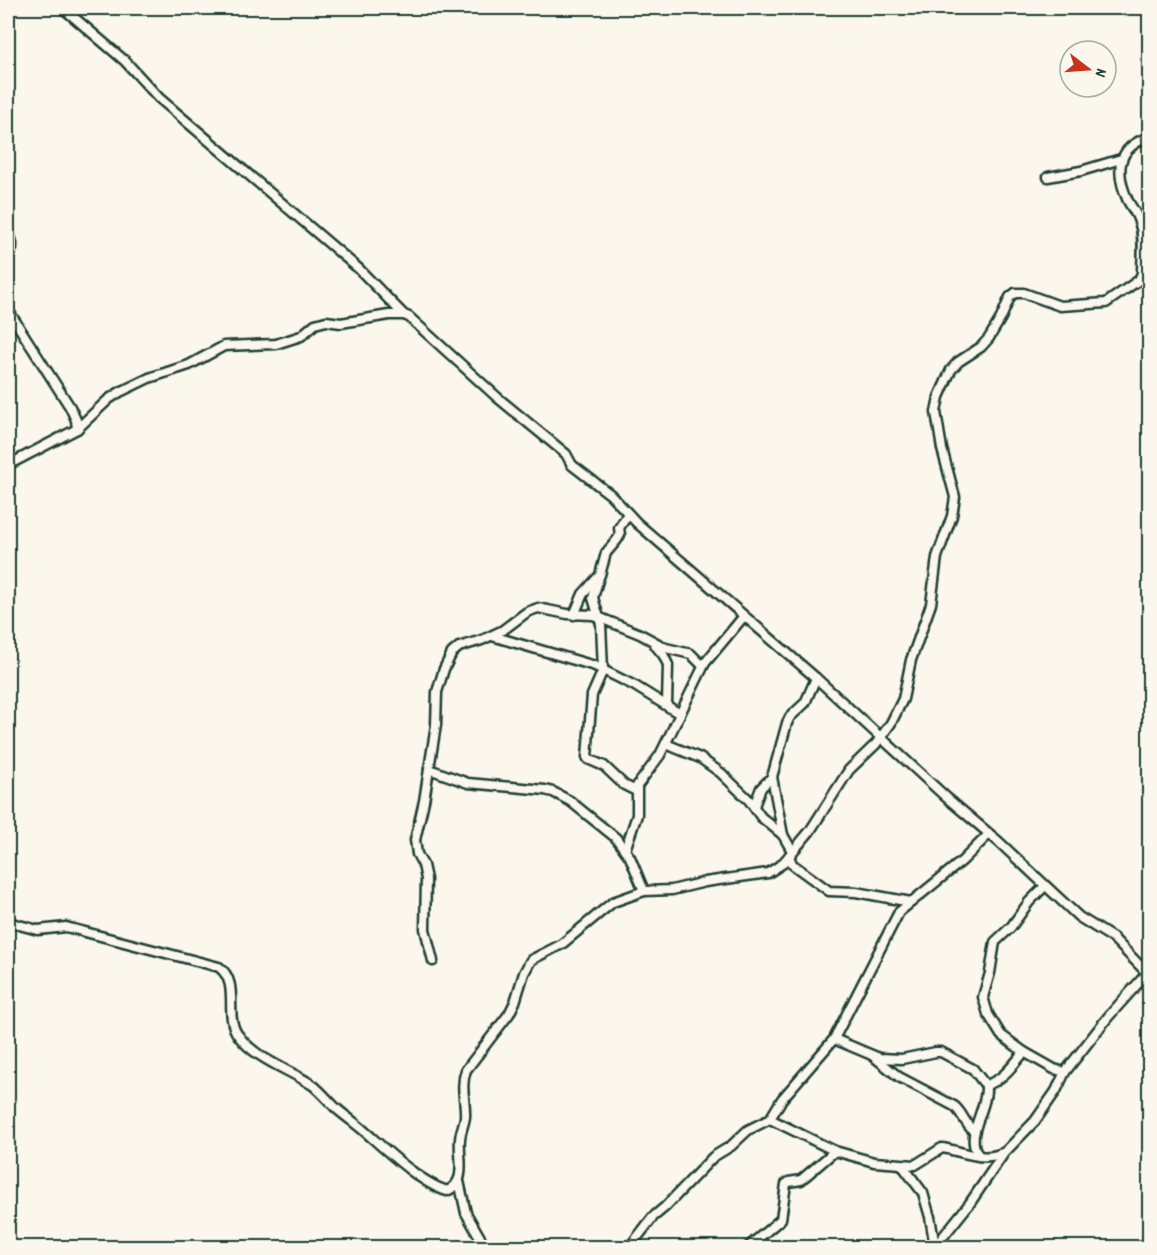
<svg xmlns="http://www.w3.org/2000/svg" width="1157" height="1255" font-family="Dekko,sans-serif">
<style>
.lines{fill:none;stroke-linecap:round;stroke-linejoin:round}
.minor-casing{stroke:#1f3d34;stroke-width:13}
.minor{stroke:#fbf7ec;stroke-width:8}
</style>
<rect width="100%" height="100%" fill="#fbf7ec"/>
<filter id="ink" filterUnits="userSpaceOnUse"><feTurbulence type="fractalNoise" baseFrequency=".0167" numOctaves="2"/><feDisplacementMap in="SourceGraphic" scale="12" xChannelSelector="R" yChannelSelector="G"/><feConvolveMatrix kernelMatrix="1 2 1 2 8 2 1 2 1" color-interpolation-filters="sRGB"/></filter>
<g filter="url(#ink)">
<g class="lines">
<defs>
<g id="minor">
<path d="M63,8L125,61L159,98L359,269L404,315L409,317L498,398L566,454L572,465L611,495L637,523L816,678L947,798L999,842L1079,917L1113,938L1150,976"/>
<path d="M1048,177L1081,171L1121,159"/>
<path d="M8,228L12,243V249L8,253"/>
<path d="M8,310L70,407L76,420L77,429"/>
<path d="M8,465L77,429L109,399L120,392L149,378L189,365L224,346L276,344L301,336L315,324L326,321L341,323L389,315H404"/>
<path d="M599,577L593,598L601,624L603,670L592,695L587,757L588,759L604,766L624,785L636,791"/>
<path d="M574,615L583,594L600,575L606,553L617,540L620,535L619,528L628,514"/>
<path d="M492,636L595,666L635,686L680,714"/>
<path d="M655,645L664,656L668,665L667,704"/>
<path d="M666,744L700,758L721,773L749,800L761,817L783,835L792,851"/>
<path d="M429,769L468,783L545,790L553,792L570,801L616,838L630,857L644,891"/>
<path d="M754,806L761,788L772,777"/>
<path d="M783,835L772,777L787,723L790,717L805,703L816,678"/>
<path d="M625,850L637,815V786L660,755L705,663L744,616"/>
<path d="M789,856L792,864L829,891L856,892L911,902"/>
<path d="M1045,886L1029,902L1011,927L995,942L990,973L983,997L988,1014L1001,1035L1024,1052L1054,1069L1065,1072"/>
<path d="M8,922L38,930L66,927L219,967C241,984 223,1015 238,1035C256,1060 289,1069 314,1086C322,1093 329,1101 337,1109C345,1116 354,1122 362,1129C384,1148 420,1183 447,1191C468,1182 458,1158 460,1140C460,1132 464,1125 465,1117C466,1101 460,1087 466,1070L509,1014L515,1002L524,973L531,960L562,944L613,902L644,891L672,890L705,882L768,873L782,864L789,856L810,831L849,770L876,744L891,723L903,699L911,660L931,604L937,557L952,516L955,497L942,449L936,412L939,397L951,370L958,362L981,347L989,338L1001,318L1010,297L1015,293H1024L1060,306L1106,303L1139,280L1142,273C1142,258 1145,236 1139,222C1137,214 1132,208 1128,201C1115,172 1116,147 1150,137"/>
<path d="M433,961L425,929L426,879L423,865L417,854L415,840L424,801L436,725L437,692L444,669L452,653L459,647L482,640L503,630L527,612L538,608L567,614L593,615L640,634L666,648L691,654L703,666"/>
<path d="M834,1039L879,1058L902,1059L936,1052H941L973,1069L983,1082L986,1085C1002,1081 1014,1064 1024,1052"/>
<path d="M873,1056L899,1077L954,1106C963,1113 965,1125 974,1131"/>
<path d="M770,1119L835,1151L874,1162L915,1165L942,1148C962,1151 983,1162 1002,1153"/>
<path d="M979,1156C963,1135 988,1111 986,1085"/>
<path d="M902,1165L923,1193L930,1217L935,1247"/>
<path d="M459,1181L466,1213L486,1248"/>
<path d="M629,1248L653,1217L665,1207L713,1157L731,1146L748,1130L770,1119L782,1099L834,1039L899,912L962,861L989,834"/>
<path d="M747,1248L781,1219L786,1184L789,1182L801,1180L835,1151"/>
<path d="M934,1248L970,1203L1004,1153L1035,1121L1056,1091L1065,1072L1108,1017L1150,970"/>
</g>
</defs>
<!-- minor casing -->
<use href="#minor" class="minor-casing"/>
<!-- minor -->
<use href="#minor" class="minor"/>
</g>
</g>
<!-- margin -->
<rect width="1157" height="1255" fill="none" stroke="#fbf7ec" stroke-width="30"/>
<rect x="15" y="15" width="1127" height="1225" fill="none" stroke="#1f3d34" stroke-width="2" filter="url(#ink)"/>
<!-- north arrow -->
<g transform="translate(1088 69) rotate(107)"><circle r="28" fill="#fbf7ec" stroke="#a3ada2" stroke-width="1.5"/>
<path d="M0-4.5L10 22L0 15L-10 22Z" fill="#c8321e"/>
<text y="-9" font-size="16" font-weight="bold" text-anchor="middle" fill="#1f3d34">N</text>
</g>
</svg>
